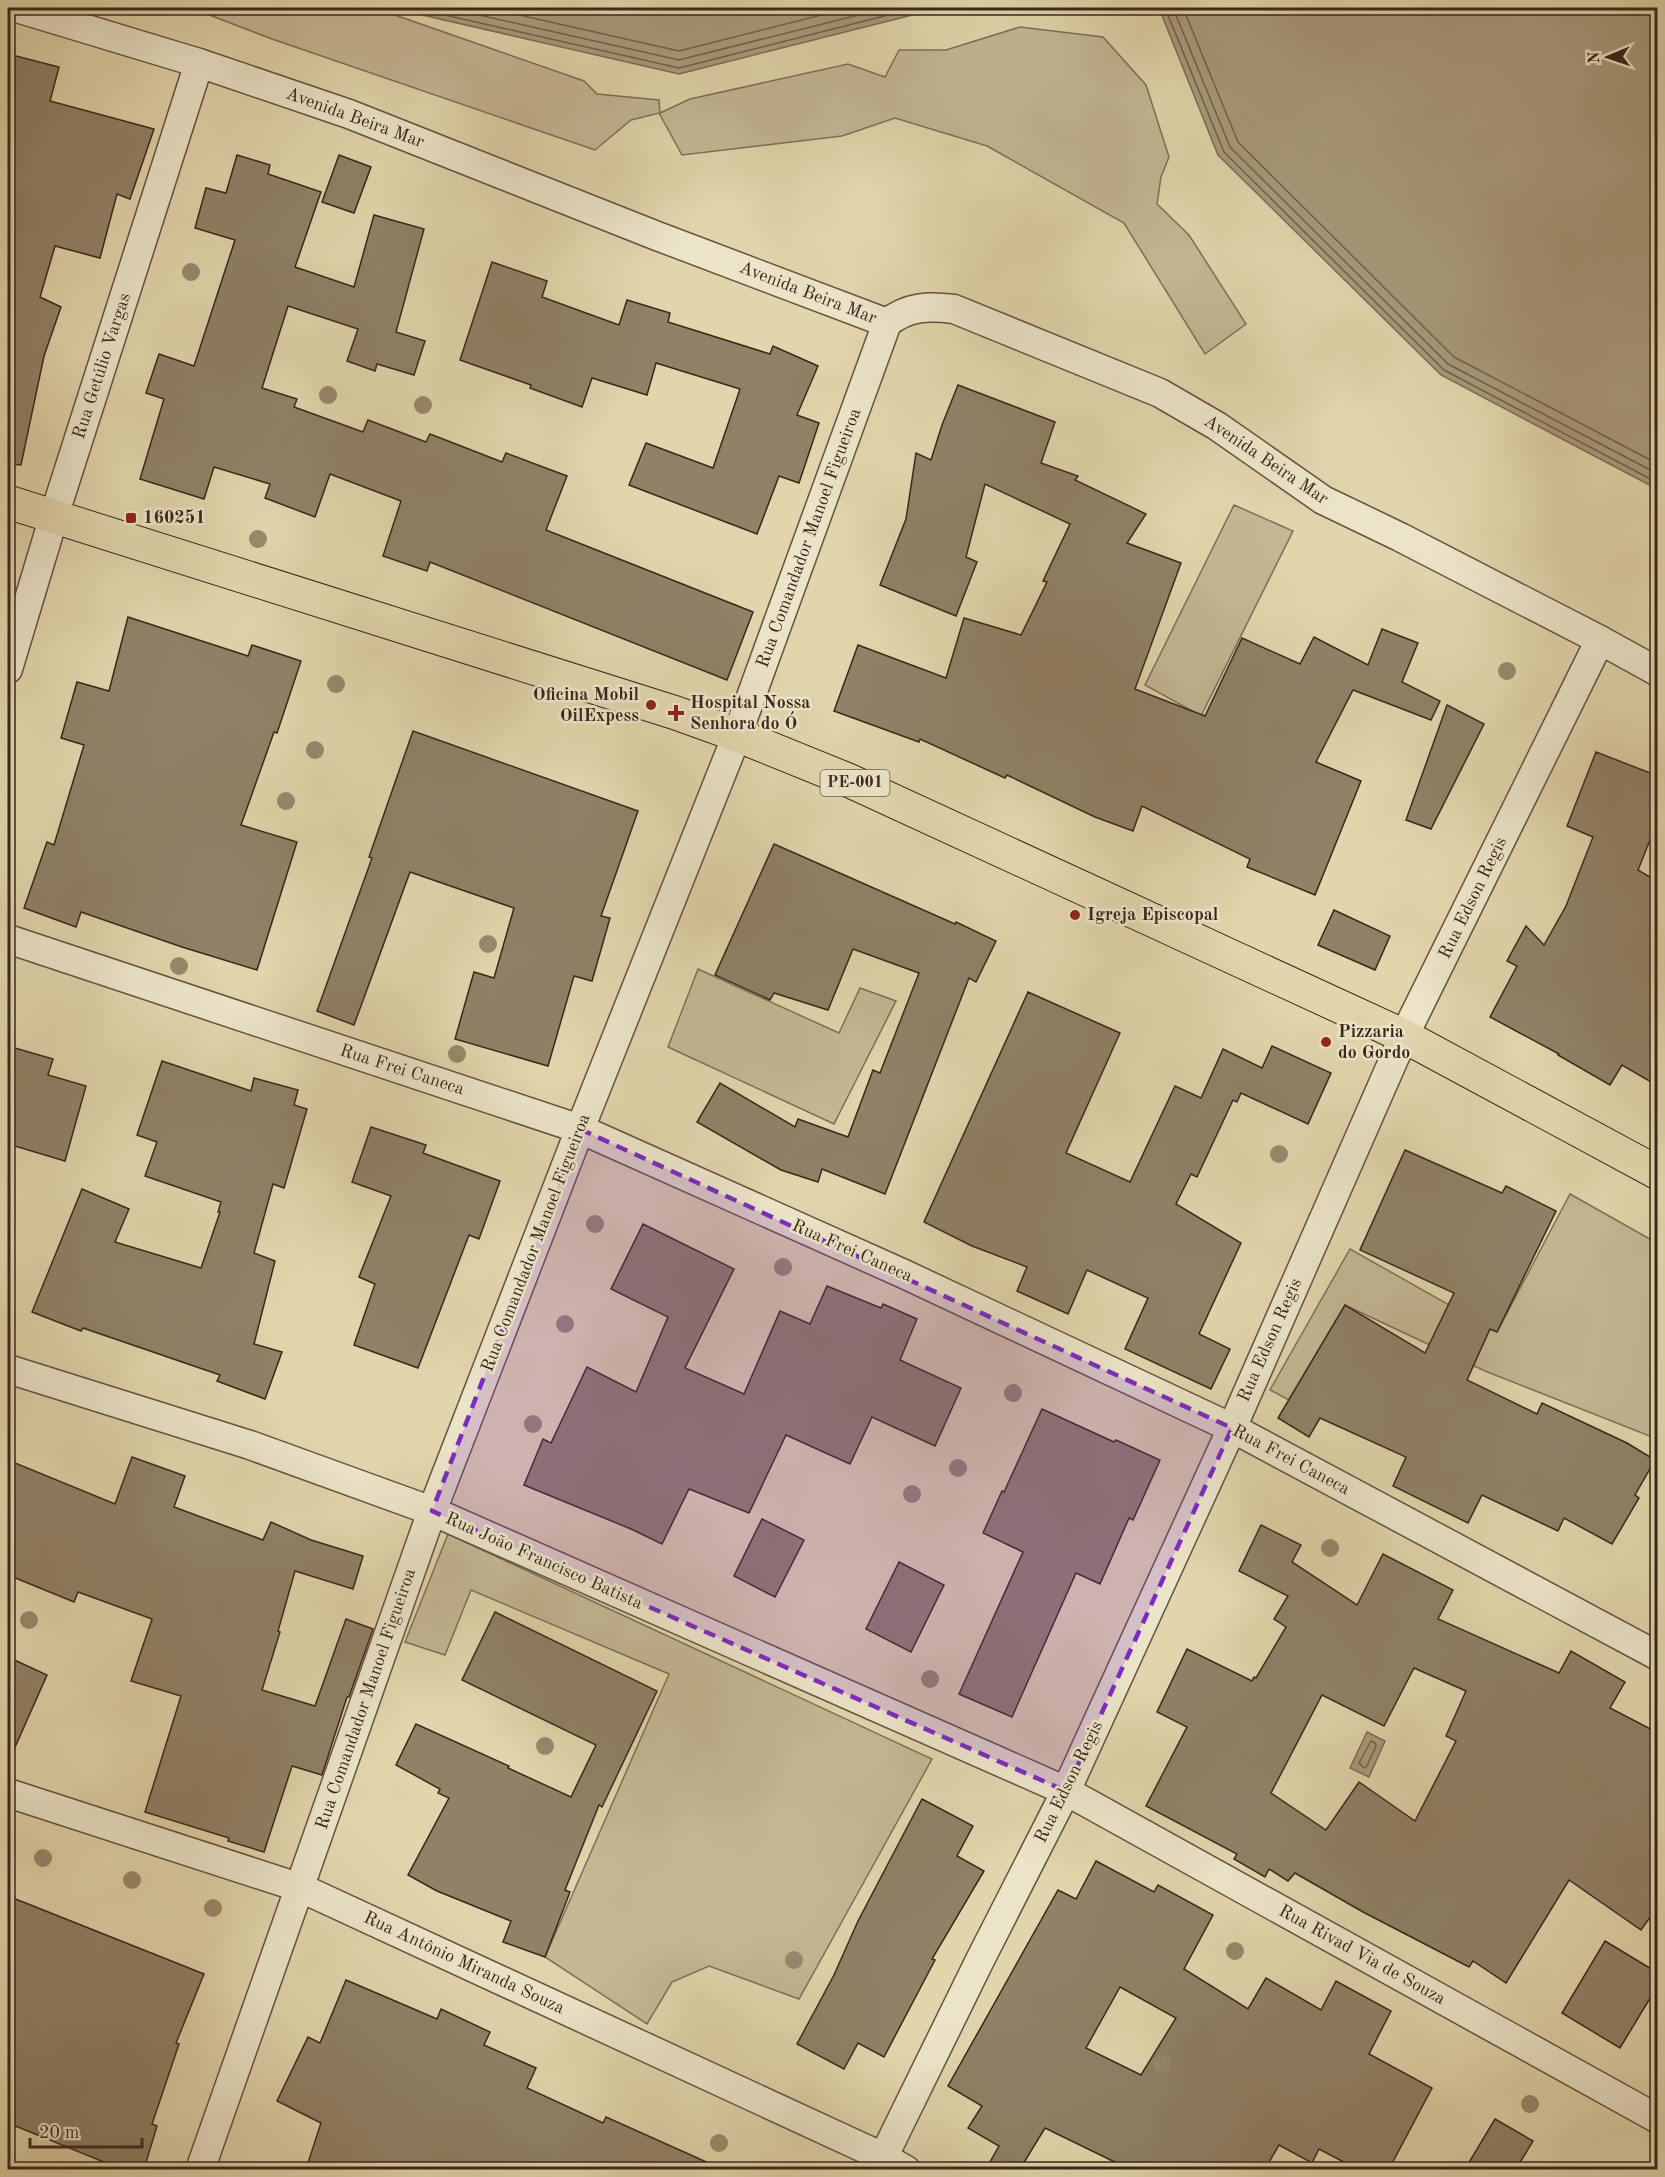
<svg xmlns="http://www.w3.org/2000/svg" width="1665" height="2177" font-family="'Old Standard TT',serif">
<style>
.green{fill:#c4b794;stroke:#7e6f58;stroke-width:1.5}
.water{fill:#a89a7b;stroke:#7c6c55;stroke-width:1.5}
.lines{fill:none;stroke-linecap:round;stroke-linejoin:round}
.shore{stroke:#70604c;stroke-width:1.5}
.building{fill:#908167;stroke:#39271c;stroke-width:1.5;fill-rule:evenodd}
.street-casing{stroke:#635240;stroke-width:31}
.primary-casing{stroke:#39271c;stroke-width:35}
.street{stroke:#ece4c9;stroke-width:28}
.primary{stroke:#e1d5ac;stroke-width:33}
.tree{fill:#98896d}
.marked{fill:#7b2cbf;fill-opacity:0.2;stroke:#7b2cbf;stroke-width:4.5;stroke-dasharray:12 8;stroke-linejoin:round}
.poi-dot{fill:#8f2418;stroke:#ece4c9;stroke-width:2}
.labels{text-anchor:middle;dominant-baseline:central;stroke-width:5;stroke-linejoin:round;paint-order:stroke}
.shield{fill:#ece4c9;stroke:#6f6050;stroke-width:1.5}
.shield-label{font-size:16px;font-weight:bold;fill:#39271c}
.street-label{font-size:18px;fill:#39271c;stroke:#ece4c9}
.poi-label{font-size:18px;font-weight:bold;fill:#39271c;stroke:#ece4c9;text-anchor:start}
</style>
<rect width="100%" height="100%" fill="#e1d5ac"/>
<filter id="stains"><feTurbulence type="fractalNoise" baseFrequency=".00333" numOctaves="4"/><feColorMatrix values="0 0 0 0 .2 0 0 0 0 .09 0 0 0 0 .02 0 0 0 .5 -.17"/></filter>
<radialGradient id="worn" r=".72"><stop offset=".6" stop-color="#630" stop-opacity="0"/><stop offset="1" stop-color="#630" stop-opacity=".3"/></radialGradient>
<!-- green -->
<g class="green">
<path d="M191,8H375L584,81L597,94L659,100L660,113L690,99L848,64L885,77L899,50H946L1020,27L1103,37L1146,85L1169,157L1161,177L1157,204L1189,235L1246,324L1205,354L1124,223L987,146L895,118L842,136L682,155L659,113L631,120L595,150L272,39Z"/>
<path d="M1234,505L1293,531L1201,716L1145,685Z"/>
<path d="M698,969L839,1033L860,988L896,1001L834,1124L668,1047Z"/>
<path d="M1570,1194L1657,1243V1439L1485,1371L1345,1305L1289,1400L1270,1390L1350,1249L1497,1332Z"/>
<path d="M448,1534L932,1759L799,1999L709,1966L672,1982L647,2024L545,1957L669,1674L471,1590L445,1655L405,1642Z"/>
</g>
<!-- water -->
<g class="water">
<path d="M392,8H940L679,74Z"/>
<path d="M1159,8H1657V489L1441,375L1218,155Z"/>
<path d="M1367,1732L1385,1741L1369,1777L1350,1768Z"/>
</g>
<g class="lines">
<!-- shore -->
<g class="shore">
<path d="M414,8L679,68L916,8"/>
<path d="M448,8L679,60L886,8"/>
<path d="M488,8L679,51L849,8"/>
<path d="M1165,8L1224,152L1444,370L1658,483"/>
<path d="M1173,8L1230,147L1448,364L1658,474"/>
<path d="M1183,8L1238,142L1454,357L1658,464"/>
<path d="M1371,1741L1375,1743L1376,1746L1367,1766L1364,1768L1359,1763Z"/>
</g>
</g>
<!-- building -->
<g class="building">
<path d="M8,54L59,67L50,101L154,129L130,199L117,194L100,258L55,246L40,297L61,307L44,356L21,465L8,464Z"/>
<path d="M237,155L270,165L268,174L321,192L295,267L354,287L374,215L424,229L396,332L425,341L414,375L377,364L375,371L347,361L358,329L288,306L262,388L297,399L294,407L363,432L368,420L426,442L430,434L502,462L506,453L567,476L546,530L753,612L727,680L430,562L427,571L383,556L401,501L330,474L315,517L265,498L270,484L214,467L204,499L140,479L164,399L146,393L159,354L194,366L235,240L195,228L206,188L226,193Z"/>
<path d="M339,155L371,167L354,213L322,202Z"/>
<path d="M492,262L547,281L542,297L619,325L627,300L670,313L668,322L770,354L773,346L818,366L797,415L819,423L799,483L779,476L757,534L629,485L646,443L713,468L740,389L656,363L647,395L592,378L582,407L530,388L531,385L460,360Z"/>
<path d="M958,385L1055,422L1041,463L1078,476L1075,480L1146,514L1127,543L1181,563L1135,689L1205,716L1242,638L1300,664L1314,637L1368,665L1382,629L1418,643L1402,682L1440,701L1431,720L1353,690L1316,762L1361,781L1315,895L1247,867L1250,859L1142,806L1133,831L1095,817L1007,775L1005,778L920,739L919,742L834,711L858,645L946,678L964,618L1021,635L1047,582L1043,581L1070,524L985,484L966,557L977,562L956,616L880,585L906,519L916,453L931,460L942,425Z"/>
<path d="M128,617L248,656L252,645L301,661L277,733L274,732L241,825L297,842L257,970L182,947L81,912L76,927L24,908L47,842L54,845L84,745L61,738L77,682L109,691Z"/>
<path d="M1447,705L1484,724L1431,829L1406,820Z"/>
<path d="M413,731L638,811L601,916L610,918L592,981L574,976L548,1066L455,1039L474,972L494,978L514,908L410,872L354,1025L317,1011L372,858L369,857Z"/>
<path d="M1596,752L1658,776V820L1638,870L1658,882V1086L1622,1065L1610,1085L1558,1055L1559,1054L1490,1017L1517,966L1507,961L1526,926L1544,945L1566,906L1593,837L1567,826Z"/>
<path d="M774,844L955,924L956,922L996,941L976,982L969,978L885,1194L822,1169L818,1182L781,1170L697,1122L720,1083L795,1127L798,1119L848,1137L873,1070L880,1073L919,973L853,949L828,1010L774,993L770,1000L715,975Z"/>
<path d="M1334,910L1390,936L1375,970L1318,945Z"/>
<path d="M1028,992L1120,1033L1066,1153L1130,1182L1175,1086L1201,1098L1223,1049L1262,1068L1272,1046L1331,1073L1308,1124L1241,1093L1237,1102L1233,1100L1197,1177L1191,1174L1176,1204L1241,1243L1199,1334L1230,1349L1211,1389L1125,1349L1148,1298L1087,1270L1068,1314L1017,1291L1027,1267L972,1246L924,1222Z"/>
<path d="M8,1046L53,1059L48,1075L86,1086L65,1161L8,1144Z"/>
<path d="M162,1061L251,1091L254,1078L298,1090L294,1105L307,1109L284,1188L273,1184L254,1253L275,1261L254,1344L282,1352L265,1399L217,1381L220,1375L83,1328L81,1331L32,1312L82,1189L129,1209L115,1242L201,1268L220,1212H218L221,1202L145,1176L157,1142L137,1135Z"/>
<path d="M371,1127L426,1145L423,1153L500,1181L479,1239L469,1235L418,1368L354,1345L375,1284L359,1277L391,1196L352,1182Z"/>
<path d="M1405,1150L1502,1193L1506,1186L1556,1211L1497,1332L1490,1329L1467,1380L1537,1414L1542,1403L1627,1443L1655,1460L1635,1495L1639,1498L1612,1544L1564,1518L1558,1531L1482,1495L1468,1523L1393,1486L1406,1457L1320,1418L1309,1437L1278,1418L1345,1305L1425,1353L1454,1293L1360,1250Z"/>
<path d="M643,1224L734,1269L685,1368L744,1394L780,1311L810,1324L827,1286L881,1308L883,1304L917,1319L900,1360L961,1388L935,1446L872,1417L850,1464L786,1435L749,1513L689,1489L662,1544L631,1529L524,1485L543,1439L551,1443L587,1367L636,1392L668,1317L611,1289Z"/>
<path d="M1042,1409L1114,1442L1116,1440L1160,1460L1133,1520L1129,1518L1100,1584L1076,1573L1012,1717L959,1694L1023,1552L983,1533L1002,1491L1004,1492Z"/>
<path d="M132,1457L185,1476L174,1507L263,1540L271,1522L311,1540L363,1556L353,1589L295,1571L278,1631L280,1632L262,1690L315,1706L346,1619L373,1629L349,1697H347L322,1775L292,1766L264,1852L228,1841L229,1838L145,1812L181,1696L131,1681L152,1619L78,1592L74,1602L8,1575V1460L115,1504Z"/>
<path d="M762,1519L804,1540L775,1597L734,1576Z"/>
<path d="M1261,1525L1301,1545L1292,1562L1357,1605L1383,1554L1453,1590L1438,1619L1559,1673L1571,1651L1625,1682L1610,1708L1658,1733V1906L1641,1930L1569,1880L1506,1983L1473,1961L1469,1967L1363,1912L1295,1873L1288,1881L1269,1869L1265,1877L1234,1859L1237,1854L1146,1806L1187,1727L1157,1712L1187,1649L1252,1681L1254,1677L1256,1678L1286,1627L1274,1619L1288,1596L1239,1571ZM1414,1668L1466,1691L1446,1736L1456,1741L1415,1821L1359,1782L1326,1830L1271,1793L1322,1695L1384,1726Z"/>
<path d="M899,1562L944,1585L911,1652L866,1629Z"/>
<path d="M495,1612L657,1691L602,1807L599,1805L565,1890L570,1892L545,1957L503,1942L511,1921L437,1891L408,1875L449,1798L438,1793L440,1789L396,1765L416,1724L509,1766L508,1768L571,1797L596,1745L462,1680Z"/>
<path d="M8,1657L47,1675L8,1763Z"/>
<path d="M922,1799L973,1826L957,1856L984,1871L932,1959L935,1960L884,2057L858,2043L844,2069L797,2044L834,1975L858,1921Z"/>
<path d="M1096,1861L1154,1892L1158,1885L1213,1915L1184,1969L1248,2009L1266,1978L1321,2010L1336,1981L1391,2011L1369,2054L1432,2088L1389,2169H1357L1319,2149L1312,2163L1279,2145L1265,2169H1129L1045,2128L1020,2169H986L999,2146L968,2128L982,2106L948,2086L1058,1890L1076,1899ZM1120,1987L1176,2018L1141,2075L1086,2048Z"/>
<path d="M8,1896L204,1974L176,2043L179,2044L152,2124L157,2126L144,2169H121L8,2123Z"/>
<path d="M1605,1941L1658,1973V1985L1620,2048L1562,2013Z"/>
<path d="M346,1980L437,2019L441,2009L490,2032L484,2045L536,2068L527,2088L603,2123L606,2117L722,2169H306L321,2123L277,2101L308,2037L320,2043Z"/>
<path d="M1495,2119L1533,2141L1516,2169H1465Z"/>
</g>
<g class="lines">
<defs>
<g id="street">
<path d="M17,8L199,63L349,114L657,236L887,323"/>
<path d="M887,323C908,306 929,306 954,309L1160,393L1217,426L1323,500L1400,537L1600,640L1658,672"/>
<path d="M8,669L54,516L199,63"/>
<path d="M8,939L580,1129L904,1274L1232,1428L1658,1656"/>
<path d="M8,1369L250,1445L432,1511L1066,1791L1658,2119"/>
<path d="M8,1793L301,1888L883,2157L906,2170"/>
<path d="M200,2170L432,1511L580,1129L737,735L887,323"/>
<path d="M877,2170L980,1960L1066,1791L1232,1428L1404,1036L1600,640"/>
</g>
<path id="primary" d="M8,502L676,713L737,735L848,780L1404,1036L1658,1173"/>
</defs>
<!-- street casing -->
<use href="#street" class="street-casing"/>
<!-- primary casing -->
<use href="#primary" class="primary-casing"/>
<!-- street -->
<use href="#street" class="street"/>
<!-- primary -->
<use href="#primary" class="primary"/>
</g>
<!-- trees -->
<g class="tree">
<circle cx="191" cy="272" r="9"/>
<circle cx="328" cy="395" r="9"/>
<circle cx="423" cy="405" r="9"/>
<circle cx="258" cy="539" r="9"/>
<circle cx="1507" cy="671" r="9"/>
<circle cx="336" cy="684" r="9"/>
<circle cx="315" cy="750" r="9"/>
<circle cx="286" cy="801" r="9"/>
<circle cx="488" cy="944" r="9"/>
<circle cx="179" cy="966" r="9"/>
<circle cx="457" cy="1054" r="9"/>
<circle cx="1279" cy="1154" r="9"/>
<circle cx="595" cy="1224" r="9"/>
<circle cx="783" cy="1267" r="9"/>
<circle cx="565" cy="1324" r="9"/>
<circle cx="1013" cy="1393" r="9"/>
<circle cx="533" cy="1424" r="9"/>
<circle cx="958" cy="1468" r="9"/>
<circle cx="912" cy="1494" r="9"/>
<circle cx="1330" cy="1548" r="9"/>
<circle cx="29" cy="1620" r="9"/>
<circle cx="930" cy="1679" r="9"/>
<circle cx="545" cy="1746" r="9"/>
<circle cx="43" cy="1858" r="9"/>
<circle cx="132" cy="1880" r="9"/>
<circle cx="213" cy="1908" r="9"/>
<circle cx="1235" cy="1951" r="9"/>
<circle cx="794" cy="1960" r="9"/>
<circle cx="1162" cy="2064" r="9"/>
<circle cx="1530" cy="2104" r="9"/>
<circle cx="719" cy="2143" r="9"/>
</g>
<!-- marked area -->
<path class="marked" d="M580,1129L1232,1428L1066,1791L432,1511Z"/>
<!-- markers -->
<g class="poi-dot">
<rect x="125" y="512" width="12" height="12" rx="3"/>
<circle cx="651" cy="705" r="6"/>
<path d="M673 704h6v6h6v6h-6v6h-6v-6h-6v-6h6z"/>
<circle cx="1075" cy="915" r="6"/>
<circle cx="1326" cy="1042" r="6"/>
</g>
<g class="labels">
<!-- shield labels -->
<rect class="shield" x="820.5" y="770" width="69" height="26" rx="4.5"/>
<g class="shield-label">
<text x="855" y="783">PE-001</text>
</g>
<!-- street labels -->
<g class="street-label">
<text transform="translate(355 118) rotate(20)">Avenida Beira Mar</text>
<text transform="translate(808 293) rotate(21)">Avenida Beira Mar</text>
<text transform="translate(102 366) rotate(-72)">Rua Getúlio Vargas</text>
<text transform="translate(1266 460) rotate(34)">Avenida Beira Mar</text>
<text transform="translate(809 538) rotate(-70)">Rua Comandador Manoel Figueiroa</text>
<text transform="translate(1473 898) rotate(-64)">Rua Edson Regis</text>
<text transform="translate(402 1070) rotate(18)">Rua Frei Caneca</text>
<text transform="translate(536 1243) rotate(-69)">Rua Comandador Manoel Figueiroa</text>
<text transform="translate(852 1251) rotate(24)">Rua Frei Caneca</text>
<text transform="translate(1270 1340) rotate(-66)">Rua Edson Regis</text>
<text transform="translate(1291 1460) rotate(28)">Rua Frei Caneca</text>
<text transform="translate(544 1561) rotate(24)">Rua João Francisco Batista</text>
<text transform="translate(366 1699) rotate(-71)">Rua Comandador Manoel Figueiroa</text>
<text transform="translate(1069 1782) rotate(-64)">Rua Edson Regis</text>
<text transform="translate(1362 1955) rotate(29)">Rua Rivad Via de Souza</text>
<text transform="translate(464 1963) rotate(25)">Rua Antônio Miranda Souza</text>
</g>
<!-- poi labels -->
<g class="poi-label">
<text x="143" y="518">160251</text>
<text x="639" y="695" text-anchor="end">Oficina Mobil<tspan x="639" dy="21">OilExpess</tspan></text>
<text x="690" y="703">Hospital Nossa<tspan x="690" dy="21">Senhora do Ó</tspan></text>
<text x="1087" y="915">Igreja Episcopal</text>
<text x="1338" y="1032">Pizzaria<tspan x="1338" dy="21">do Gordo</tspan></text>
</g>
</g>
<!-- margin -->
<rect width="1665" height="2177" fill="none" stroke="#e1d5ac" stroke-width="30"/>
<rect x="9" y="9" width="1647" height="2159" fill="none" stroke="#39271c" stroke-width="3"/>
<rect x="15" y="15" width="1635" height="2147" fill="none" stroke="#39271c" stroke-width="1.5"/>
<!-- north arrow -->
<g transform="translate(1608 57) rotate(268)" stroke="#ece4c9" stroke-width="4.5" paint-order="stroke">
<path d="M0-4.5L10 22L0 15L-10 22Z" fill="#39271c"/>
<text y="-9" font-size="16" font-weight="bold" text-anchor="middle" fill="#39271c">N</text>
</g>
<!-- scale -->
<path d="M30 2138v9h112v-9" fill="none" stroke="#39271c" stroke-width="3"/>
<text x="39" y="2138" font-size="18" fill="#39271c" stroke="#ece4c9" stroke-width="4.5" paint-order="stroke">20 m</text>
<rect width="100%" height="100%" filter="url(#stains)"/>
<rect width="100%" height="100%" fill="url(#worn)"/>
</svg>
